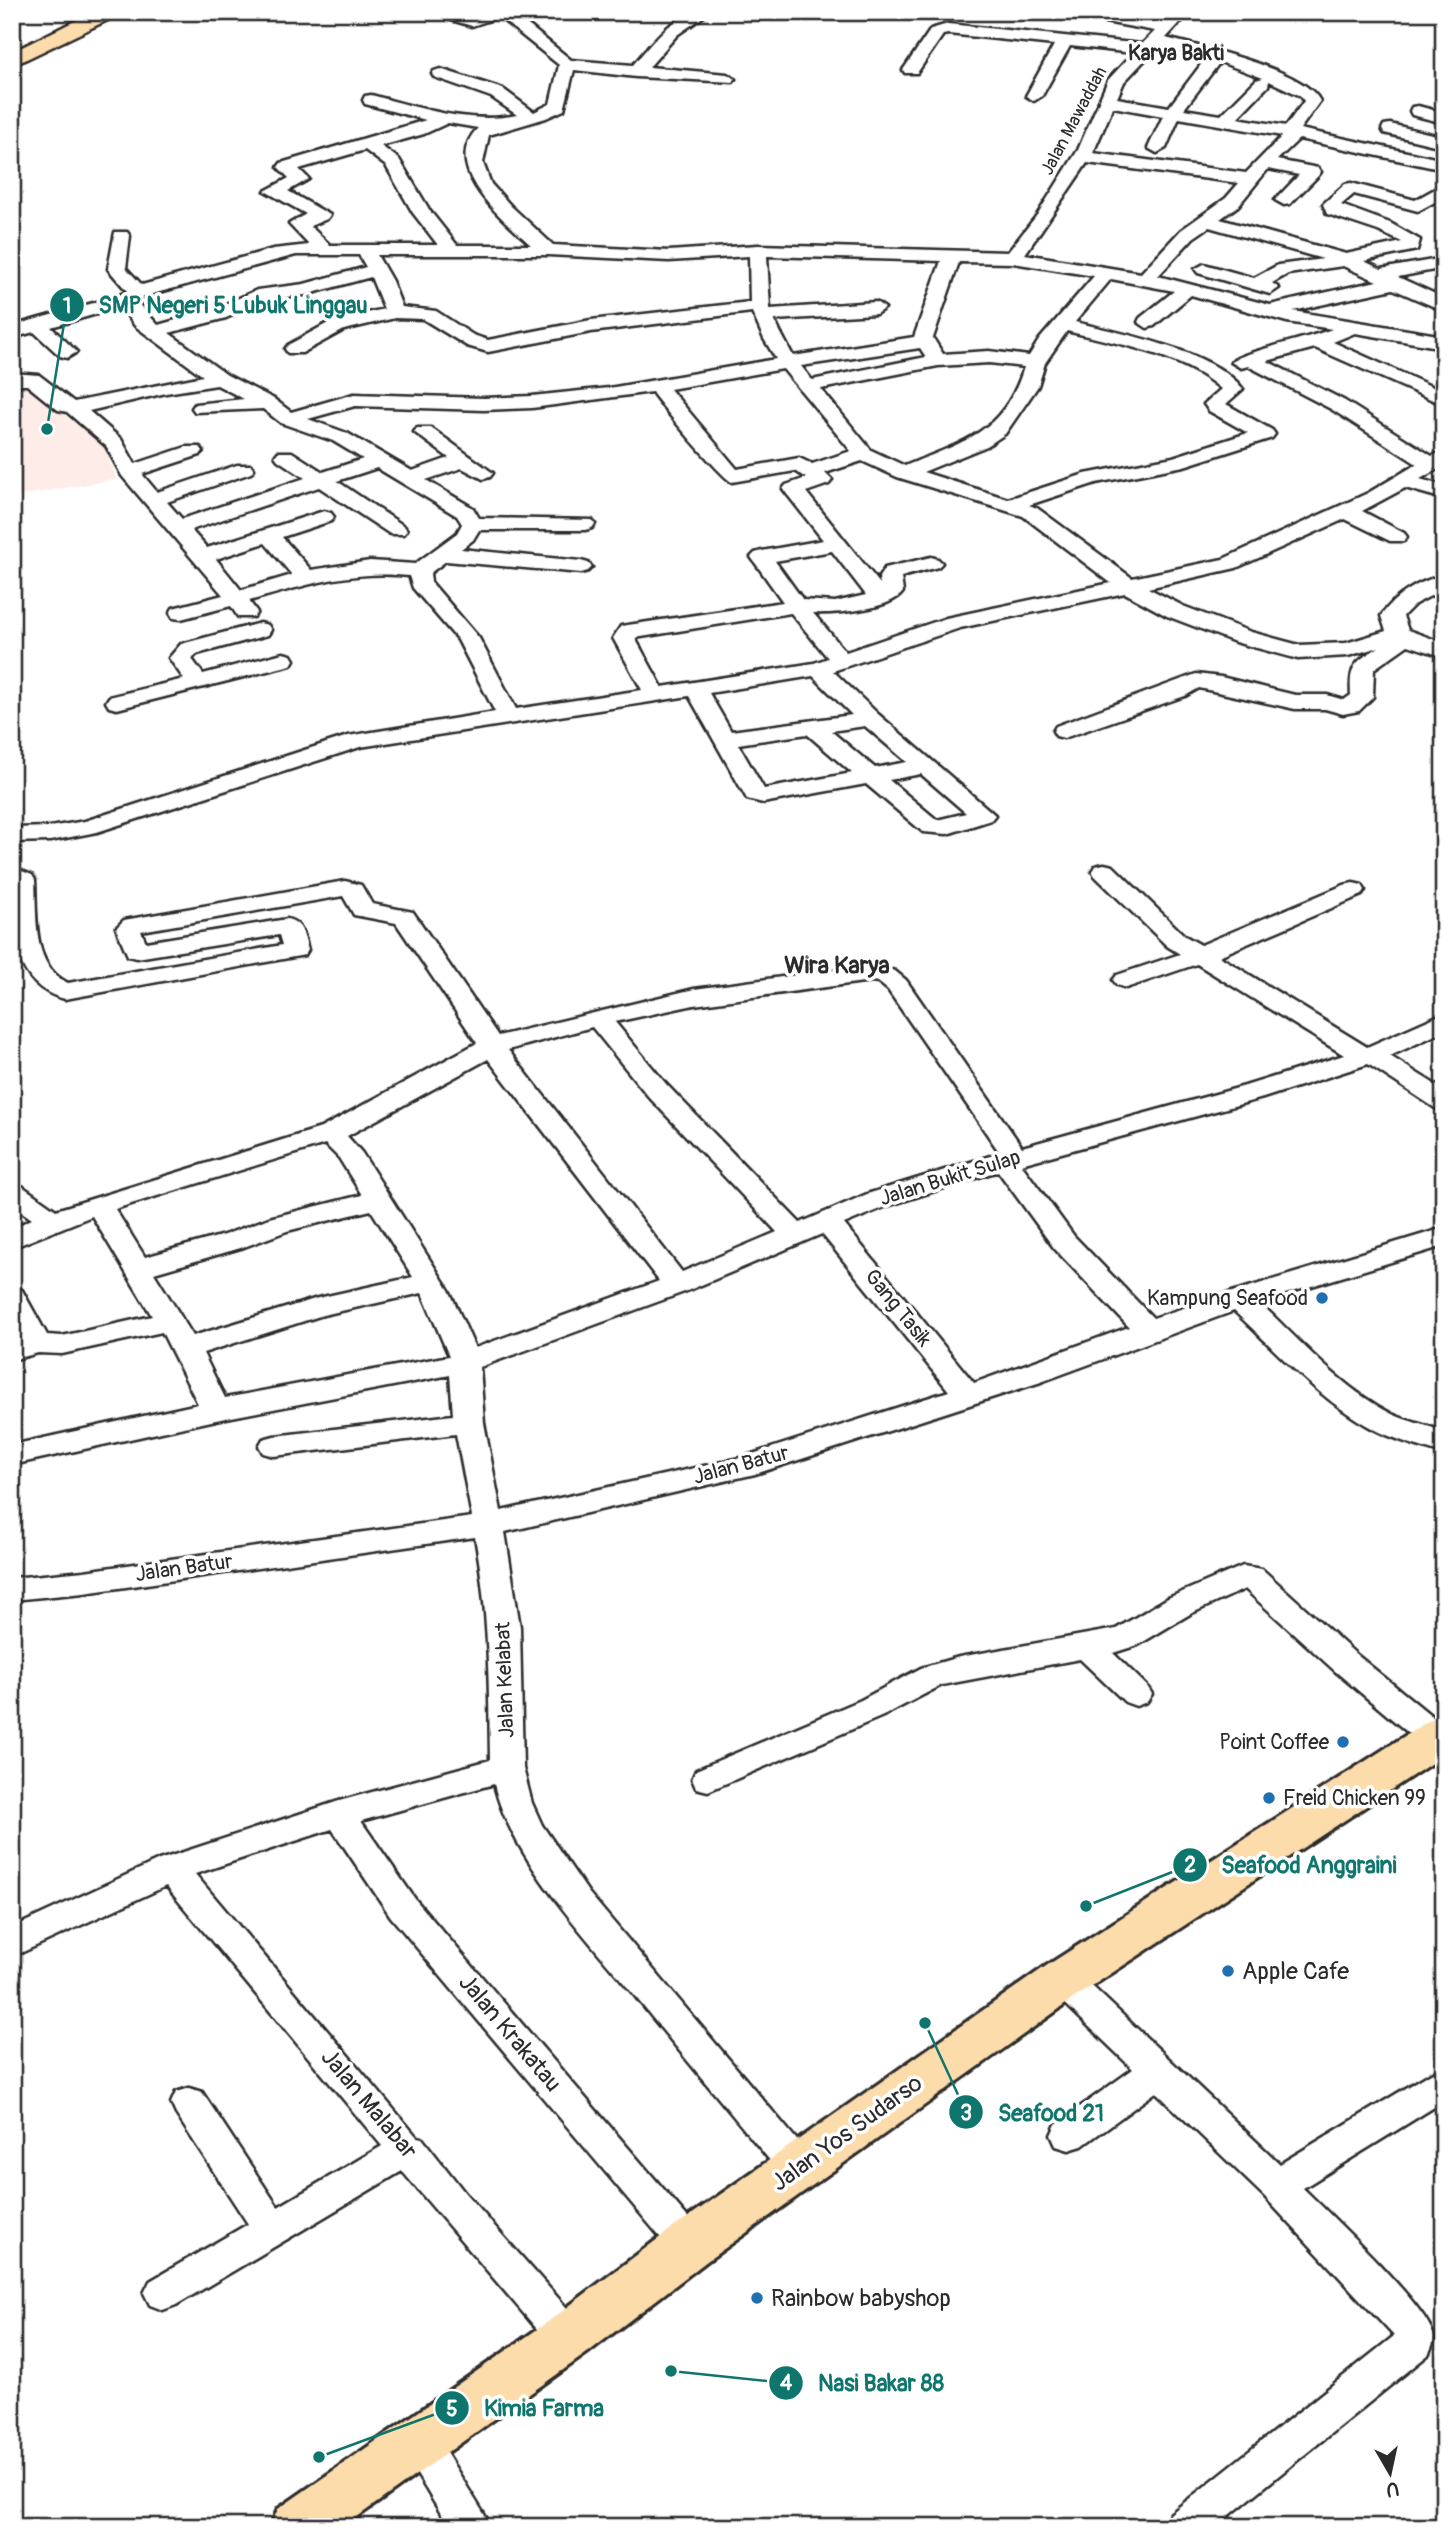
<svg xmlns="http://www.w3.org/2000/svg" width="1456" height="2539" font-family="Pangolin,sans-serif">
<style>
.built{fill:#feece8}
.lines{fill:none;stroke-linecap:round;stroke-linejoin:round}
.minor-casing{stroke:#2b2b2b;stroke-width:5}
.major-casing{stroke:#2b2b2b;stroke-width:5}
.highway-casing{stroke:#2b2b2b;stroke-width:6}
.minor{fill:#fff;fill-rule:evenodd}
.major{fill:#fddcac;fill-rule:evenodd}
.highway{fill:#fddcac;fill-rule:evenodd}
.poi-dot{fill:#1f6fb2;stroke:#fff;stroke-width:2.5}
.labels{text-anchor:middle;dominant-baseline:central;stroke-width:7;stroke-linejoin:round;paint-order:stroke}
.far-street-label{font-size:18px;fill:#2b2b2b;stroke:#fff}
.far-quarter-label{font-size:21px;font-weight:bold;fill:#2b2b2b;stroke:#fff}
.street-label{font-size:21px;fill:#2b2b2b;stroke:#fff}
.poi-label{font-size:21px;fill:#2b2b2b;stroke:#fff;text-anchor:end}
.quarter-label{font-size:24px;font-weight:bold;fill:#2b2b2b;stroke:#fff}
.near-poi-label{font-size:24px;fill:#2b2b2b;stroke:#fff;text-anchor:start}
.near-street-label{font-size:24px;fill:#2b2b2b;stroke:#fff}
.leader{fill:none;stroke:#0f766e;stroke-width:2.5}
.callout-dot{fill:#0f766e;stroke:#fff;stroke-width:2.5}
.mark-label{font-size:21px;text-anchor:middle;font-weight:bold;fill:#fff}
.callout-label{font-size:23px;text-anchor:middle;font-weight:bold;fill:#0f766e;stroke:#fff;stroke-width:7;stroke-linejoin:round;paint-order:stroke}
</style>
<rect width="100%" height="100%" fill="#fff"/>
<filter id="ink" filterUnits="userSpaceOnUse"><feTurbulence type="fractalNoise" baseFrequency=".0143" numOctaves="2"/><feDisplacementMap in="SourceGraphic" scale="14" xChannelSelector="R" yChannelSelector="G"/><feConvolveMatrix kernelMatrix="1 2 1 2 8 2 1 2 1" color-interpolation-filters="sRGB"/></filter>
<g filter="url(#ink)">
<!-- built -->
<path class="built" d="M25,386L102,443L117,479L12,497V389Z"/>
<g class="lines">
<defs>
<g id="minor">
<path d="M432,12H458L471,16L482,12H512L571,60L633,65C656,39 672,12 710,12L677,35L649,67L727,74L735,79L733,82L636,77L574,70L564,110L546,118L489,135L483,163L491,184L511,206L553,245L669,251L758,245L1008,252L1037,215L1078,150L1108,80L1133,53L1070,46L1042,96L1034,101L1026,96L1054,45L948,34L943,35L917,73H905L903,70L931,29L948,24L1142,44L1155,31L1077,17L1069,12H1105L1163,22L1173,12H1190L1166,38C1201,47 1304,69 1320,101L1300,129L1444,160V170L1299,139L1277,160L1318,168L1321,172L1318,176L1290,204L1284,205L1275,200L1299,175L1268,169L1238,206L1220,219L1346,254L1402,242L1378,231L1327,214L1323,204L1345,184L1351,183L1415,200L1444,184V197L1418,211L1354,194L1341,205L1390,223L1420,240L1417,250L1364,261L1381,269L1444,258V268L1398,277L1444,298V311L1393,289L1293,311L1444,336V348L1355,333L1333,342L1444,392V405L1315,348L1267,361L1345,401L1432,456L1444,451V466L1420,479L1444,486V499L1405,488L1362,511L1404,533L1407,537L1404,541H1390L1345,519L1236,568L1148,588L1183,606L1251,632L1299,645L1346,643L1386,631L1381,616C1395,595 1419,581 1444,575V589L1415,604L1403,616L1408,630L1444,643V657L1408,645L1374,669L1373,697L1359,711L1343,714L1325,709H1295L1199,688L1185,696L1064,738L1056,736L1053,731L1056,726L1196,674L1221,677L1295,695H1327L1344,700L1351,695C1349,665 1355,662 1379,647L1348,656L1298,659L1235,642L1167,616L1125,593L960,628L833,671L878,714L995,815L991,820L947,834L923,832L866,784L763,803L747,799L689,696L360,747L97,832L50,841L12,842V828L50,827L85,821L348,736L495,712L458,640L413,588L409,576C353,569 302,586 249,601L257,612L254,617H238L231,606L181,619L173,618L170,613L173,608L223,595L122,476L106,446L67,412L58,410L27,385H12V373L39,375L74,402L203,376L135,326L121,307L51,327L77,352L67,358L60,356L34,332L12,338V326L118,296L127,291L108,269L115,232H127L130,236L126,268L142,285L273,249L309,245L289,224L306,214L265,191L289,178L278,167L281,163L426,120L365,104L363,100L365,96L371,95C418,107 469,125 517,115L491,97L434,77L432,74L434,71L440,69L503,89L534,112L550,104L559,65L499,17L472,26L434,15ZM1158,46L1206,58L1169,107L1117,98L1124,82ZM1220,62L1263,78L1256,80L1221,115L1184,109ZM1269,81L1301,96L1304,101L1286,126L1237,118L1268,86ZM1113,107L1163,116L1148,148L1157,153L1166,148L1179,118L1282,136L1246,173L1093,153ZM448,123L478,128C438,168 504,220 531,245H457L430,211L399,159L381,146L424,134ZM365,150L386,166L413,213L438,245H330L310,226L327,219L330,215L288,191L309,179L299,169ZM1087,163L1239,183L1226,198L1181,230L1141,273L1025,254ZM1209,227L1323,259L1278,265L1254,278L1204,264L1195,269L1198,273L1270,294L1279,288L1272,283L1288,274L1343,266L1377,281L1270,305L1158,276L1193,238ZM296,255H359L366,267L304,284L257,290L212,310L158,325L136,301L145,296ZM377,255H548L669,261L749,256L750,302L591,320L488,340L473,335L436,311L402,307L392,281ZM767,256L941,261L914,337L793,356L774,320L876,314L885,308L876,302L770,309ZM959,262L1013,263L1094,276L1039,340L1029,356L989,351L943,354L933,338ZM371,277L384,309L330,322L288,345L285,349L288,353H302L344,330L395,318L423,319L467,346L488,352L591,332L752,312L764,339L776,359L609,388L532,396L484,398L354,394L291,412L274,399L227,375L169,333L226,318L268,299L305,295ZM1111,279L1174,291L1140,318L1138,322L1147,328L1154,326L1191,295L1287,322L1332,329C1313,337 1239,353 1231,362L1241,368L1248,366L1331,409L1417,464L1368,493L1223,559L1132,578L1037,508L1029,505L1096,483L1184,466L1272,438L1275,434L1272,430L1226,404L1243,389C1215,351 1120,333 1075,322ZM1067,331C1118,344 1181,354 1221,389L1204,404L1209,411L1248,433L1173,457L1085,474L1008,499L923,472L987,446L1005,434L1038,386L1045,363ZM920,348L926,357L812,380L801,366ZM989,363L1024,367C1004,434 962,442 905,466L871,450L821,389L938,366ZM783,369L851,451L812,464L799,458L737,469L670,389ZM217,385L244,399L195,404L192,408L195,412L263,409L281,423L333,441L363,459L323,472L292,452H278L275,456L278,460L305,478L182,519L167,502L251,473L254,469L251,465H237L157,492L142,474L200,455L203,451L200,447H186L135,464L121,439L89,411L166,393ZM652,392C660,405 724,480 732,482L795,471L806,478L786,485L783,489L823,540L762,551L755,553L751,557L783,602L621,626L613,638L642,690L516,709L479,638L431,582L430,573L446,561L581,573L588,571L592,567L588,563L581,561L461,549L473,540L479,530H585L592,528L595,524L592,520L479,518L473,508L426,480L462,468L483,479L490,477L493,473L431,428H417L414,432L449,458L412,471L347,433L308,419L355,406L484,410L532,408ZM862,461L897,477L1023,516L1111,583L946,618L846,652L813,613C834,614 890,610 903,592L901,577L938,567L942,563L938,559L931,557L885,568L879,577L880,584L806,492L829,484L832,480L825,473ZM377,468L457,516L462,524L457,533L415,564L370,561L311,570L282,537L331,521L334,517L331,513L324,511L207,548L191,530L319,487L390,534H404L407,530L404,526L337,481ZM265,543L292,575L241,590L216,559ZM832,551L866,595L835,602L803,600L775,561ZM791,613L828,658L814,663L662,687L635,638ZM813,676L852,715L731,731L709,693ZM865,726L907,762L875,768L831,731ZM807,734L852,773L764,789L738,744ZM921,774L966,813L937,820L889,780Z"/>
<path d="M1418,106L1444,113V123L1412,115L1410,111L1412,107Z"/>
<path d="M1390,124L1440,136L1443,140L1434,145L1384,133L1382,129L1384,125Z"/>
<path d="M260,623L268,625L271,630L268,635L197,654L192,659L203,674L283,653L291,655L294,660L291,665L117,709L109,707L106,702L109,697L184,679L169,658L181,644Z"/>
<path d="M1104,864L1113,866L1185,936L1201,945L1344,885L1353,883L1362,885L1365,890L1362,895L1219,956L1367,1047L1444,1013V1031L1390,1056L1444,1090V1110L1435,1108L1368,1064L1263,1098L1021,1164L1074,1236L1153,1318L1229,1293L1444,1228V1246L1259,1302C1301,1342 1341,1388 1392,1414C1409,1422 1427,1425 1444,1432V1454C1423,1448 1387,1437 1368,1426C1317,1397 1277,1351 1234,1311L1041,1382L755,1474L505,1532L520,1627L523,1768L532,1803L542,1825L588,1892L812,2158L817,2169L812,2180L799,2184L786,2180C735,2118 684,2057 634,1995C586,1937 511,1858 494,1784L361,1821L415,1899L702,2234L708,2245L702,2256L689,2261L676,2256L391,1917L332,1829L195,1874L417,2137L422,2138L465,2193L582,2325L587,2337L582,2349L568,2354L554,2349L402,2171L176,2305L163,2310L150,2305L144,2293L150,2281L248,2224L176,2114L171,2103L176,2092L189,2088L202,2092L278,2207L382,2146L166,1886L12,1957V1928L159,1860L339,1801L490,1760C489,1685 489,1612 475,1537L84,1593L12,1600V1578L84,1571L472,1517L456,1434L274,1456L263,1453L259,1446L263,1439L274,1436L453,1415L450,1375L216,1420L12,1465V1445L198,1404L162,1332L62,1354L38,1353L12,1360V1341L21,1339L12,1323V1287L22,1290L47,1335L62,1336L152,1316L92,1216L12,1248V1228L32,1219L12,1205V1184L22,1186L56,1210L321,1128L477,1043L396,923L354,915L343,896L141,931L146,942L287,919C303,923 304,935 308,950L305,955L65,999C5,984 12,915 12,867L32,875L35,880C37,914 31,966 68,983L282,945L279,935L137,958L128,956L116,928L124,920L345,881L361,885L372,904L413,912L498,1036L694,989L871,965L895,971L906,980L1022,1147L1245,1086L1344,1055L1197,964L1135,985L1126,988L1117,985L1113,980L1117,975L1180,954L1167,946L1095,876L1092,871L1095,866ZM871,981L878,982L888,990L1000,1153L867,1194L800,1223L666,1084L615,1022L694,1005ZM592,1027L648,1096L777,1232L682,1272L508,1050ZM488,1059L659,1281L475,1348L449,1290L362,1153L347,1136ZM325,1144L339,1158L362,1195L269,1218L224,1235L145,1257L115,1209ZM998,1171L1054,1248L1129,1327L974,1383L844,1224L887,1206ZM371,1210L413,1277L318,1298L193,1336L154,1273L244,1247L287,1231ZM822,1234L949,1391L740,1458L501,1511L484,1423L480,1367L687,1291ZM422,1293L449,1356L225,1398L203,1353L323,1315Z"/>
<path d="M1243,1566L1262,1569L1357,1655L1444,1726V1748L1437,1750L1425,1747L1335,1671L1245,1589L1190,1614L1138,1645L1113,1653L1147,1686L1152,1694L1147,1702L1136,1706L1125,1702L1080,1659L942,1685L883,1716L708,1791L696,1788L692,1779L696,1770L861,1700L921,1668L959,1657L1116,1629L1168,1598Z"/>
<path d="M1063,1966L1075,1970L1280,2164L1431,2073L1444,2068V2101L1303,2188C1330,2215 1425,2304 1433,2334C1435,2342 1431,2348 1428,2355L1215,2527H1164L1170,2514L1394,2336L1264,2196L1156,2092L1082,2146L1069,2150L1056,2146L1051,2135L1056,2124L1133,2069L1051,1990L1046,1980L1051,1970Z"/>
<path d="M418,2425L432,2430L492,2527H449L398,2443L404,2430Z"/>
</g>
<path id="major" d="M93,12H119L116,16L12,66V52Z"/>
<path id="highway" d="M1444,1716V1755L1080,1994L707,2261L587,2353L343,2527H270L278,2509L549,2321L671,2229L1046,1966L1428,1721Z"/>
</defs>
<!-- minor casing -->
<use href="#minor" class="minor-casing"/>
<!-- major casing -->
<use href="#major" class="major-casing"/>
<!-- highway casing -->
<use href="#highway" class="highway-casing"/>
<!-- minor -->
<use href="#minor" class="minor"/>
<!-- major -->
<use href="#major" class="major"/>
<!-- highway -->
<use href="#highway" class="highway"/>
</g>
</g>
<!-- markers -->
<g class="poi-dot">
<circle cx="1322" cy="1298" r="7"/>
<circle cx="1343" cy="1742" r="7"/>
<circle cx="1269" cy="1798" r="7"/>
<circle cx="1228" cy="1971" r="7"/>
<circle cx="757" cy="2298" r="7"/>
</g>
<g class="labels">
<!-- far-street labels -->
<g class="far-street-label">
<text transform="translate(1074 121) rotate(-62)">Jalan Mawaddah</text>
</g>
<!-- far-quarter labels -->
<g class="far-quarter-label">
<text x="1176" y="53">Karya Bakti</text>
</g>
<!-- street labels -->
<g class="street-label">
<text transform="translate(950 1178) rotate(-17)">Jalan Bukit Sulap</text>
<text transform="translate(898 1308) rotate(51)">Gang Tasik</text>
<text transform="translate(741 1465) rotate(-15)">Jalan Batur</text>
<text transform="translate(184 1568) rotate(-8)">Jalan Batur</text>
<text transform="translate(505 1680) rotate(-92)">Jalan Kelabat</text>
</g>
<!-- poi labels -->
<g class="poi-label">
<text x="1308" y="1298">Kampung Seafood</text>
<text x="1329" y="1742">Point Coffee</text>
<text x="1283" y="1798" text-anchor="start">Freid Chicken 99</text>
</g>
<!-- quarter labels -->
<g class="quarter-label">
<text x="837" y="965">Wira Karya</text>
</g>
<!-- near-poi labels -->
<g class="near-poi-label">
<text x="1242" y="1971">Apple Cafe</text>
<text x="771" y="2298">Rainbow babyshop</text>
</g>
<!-- near-street labels -->
<g class="near-street-label">
<text transform="translate(510 2033) rotate(50)">Jalan Krakatau</text>
<text transform="translate(369 2104) rotate(50)">Jalan Malabar</text>
<text transform="translate(847 2133) rotate(-36)">Jalan Yos Sudarso</text>
</g>
</g>
<!-- callouts -->
<path class="leader" d="M47 429L67 305M1086 1906L1190 1865M925 2023L966 2112M671 2371L786 2383M319 2457L452 2408"/>
<g class="callout-dot">
<circle cx="47" cy="429" r="7"/>
<circle cx="1086" cy="1906" r="7"/>
<circle cx="925" cy="2023" r="7"/>
<circle cx="671" cy="2371" r="7"/>
<circle cx="319" cy="2457" r="7"/>
<circle cx="67" cy="305" r="18"/>
<circle cx="1190" cy="1865" r="18"/>
<circle cx="966" cy="2112" r="18"/>
<circle cx="786" cy="2383" r="18"/>
<circle cx="452" cy="2408" r="18"/>
</g>
<g class="mark-label">
<text x="67" y="313">1</text>
<text x="1190" y="1872">2</text>
<text x="966" y="2120">3</text>
<text x="786" y="2390">4</text>
<text x="452" y="2416">5</text>
</g>
<g class="callout-label">
<text x="233" y="313">SMP Negeri 5 Lubuk Linggau</text>
<text x="1309" y="1873">Seafood Anggraini</text>
<text x="1051" y="2121">Seafood 21</text>
<text x="881" y="2391">Nasi Bakar 88</text>
<text x="544" y="2416">Kimia Farma</text>
</g>
<!-- margin -->
<rect width="1456" height="2539" fill="none" stroke="#fff" stroke-width="42"/>
<rect x="21" y="21" width="1414" height="2497" fill="none" stroke="#2b2b2b" stroke-width="2.5" filter="url(#ink)"/>
<!-- north arrow -->
<g transform="translate(1390 2473) rotate(171)" stroke="#ffffff" stroke-width="5" paint-order="stroke">
<path d="M0-5L12 26L0 18L-12 26Z" fill="#2b2b2b"/>
<text y="-10" font-size="19" font-weight="bold" text-anchor="middle" fill="#2b2b2b">U</text>
</g>
</svg>
